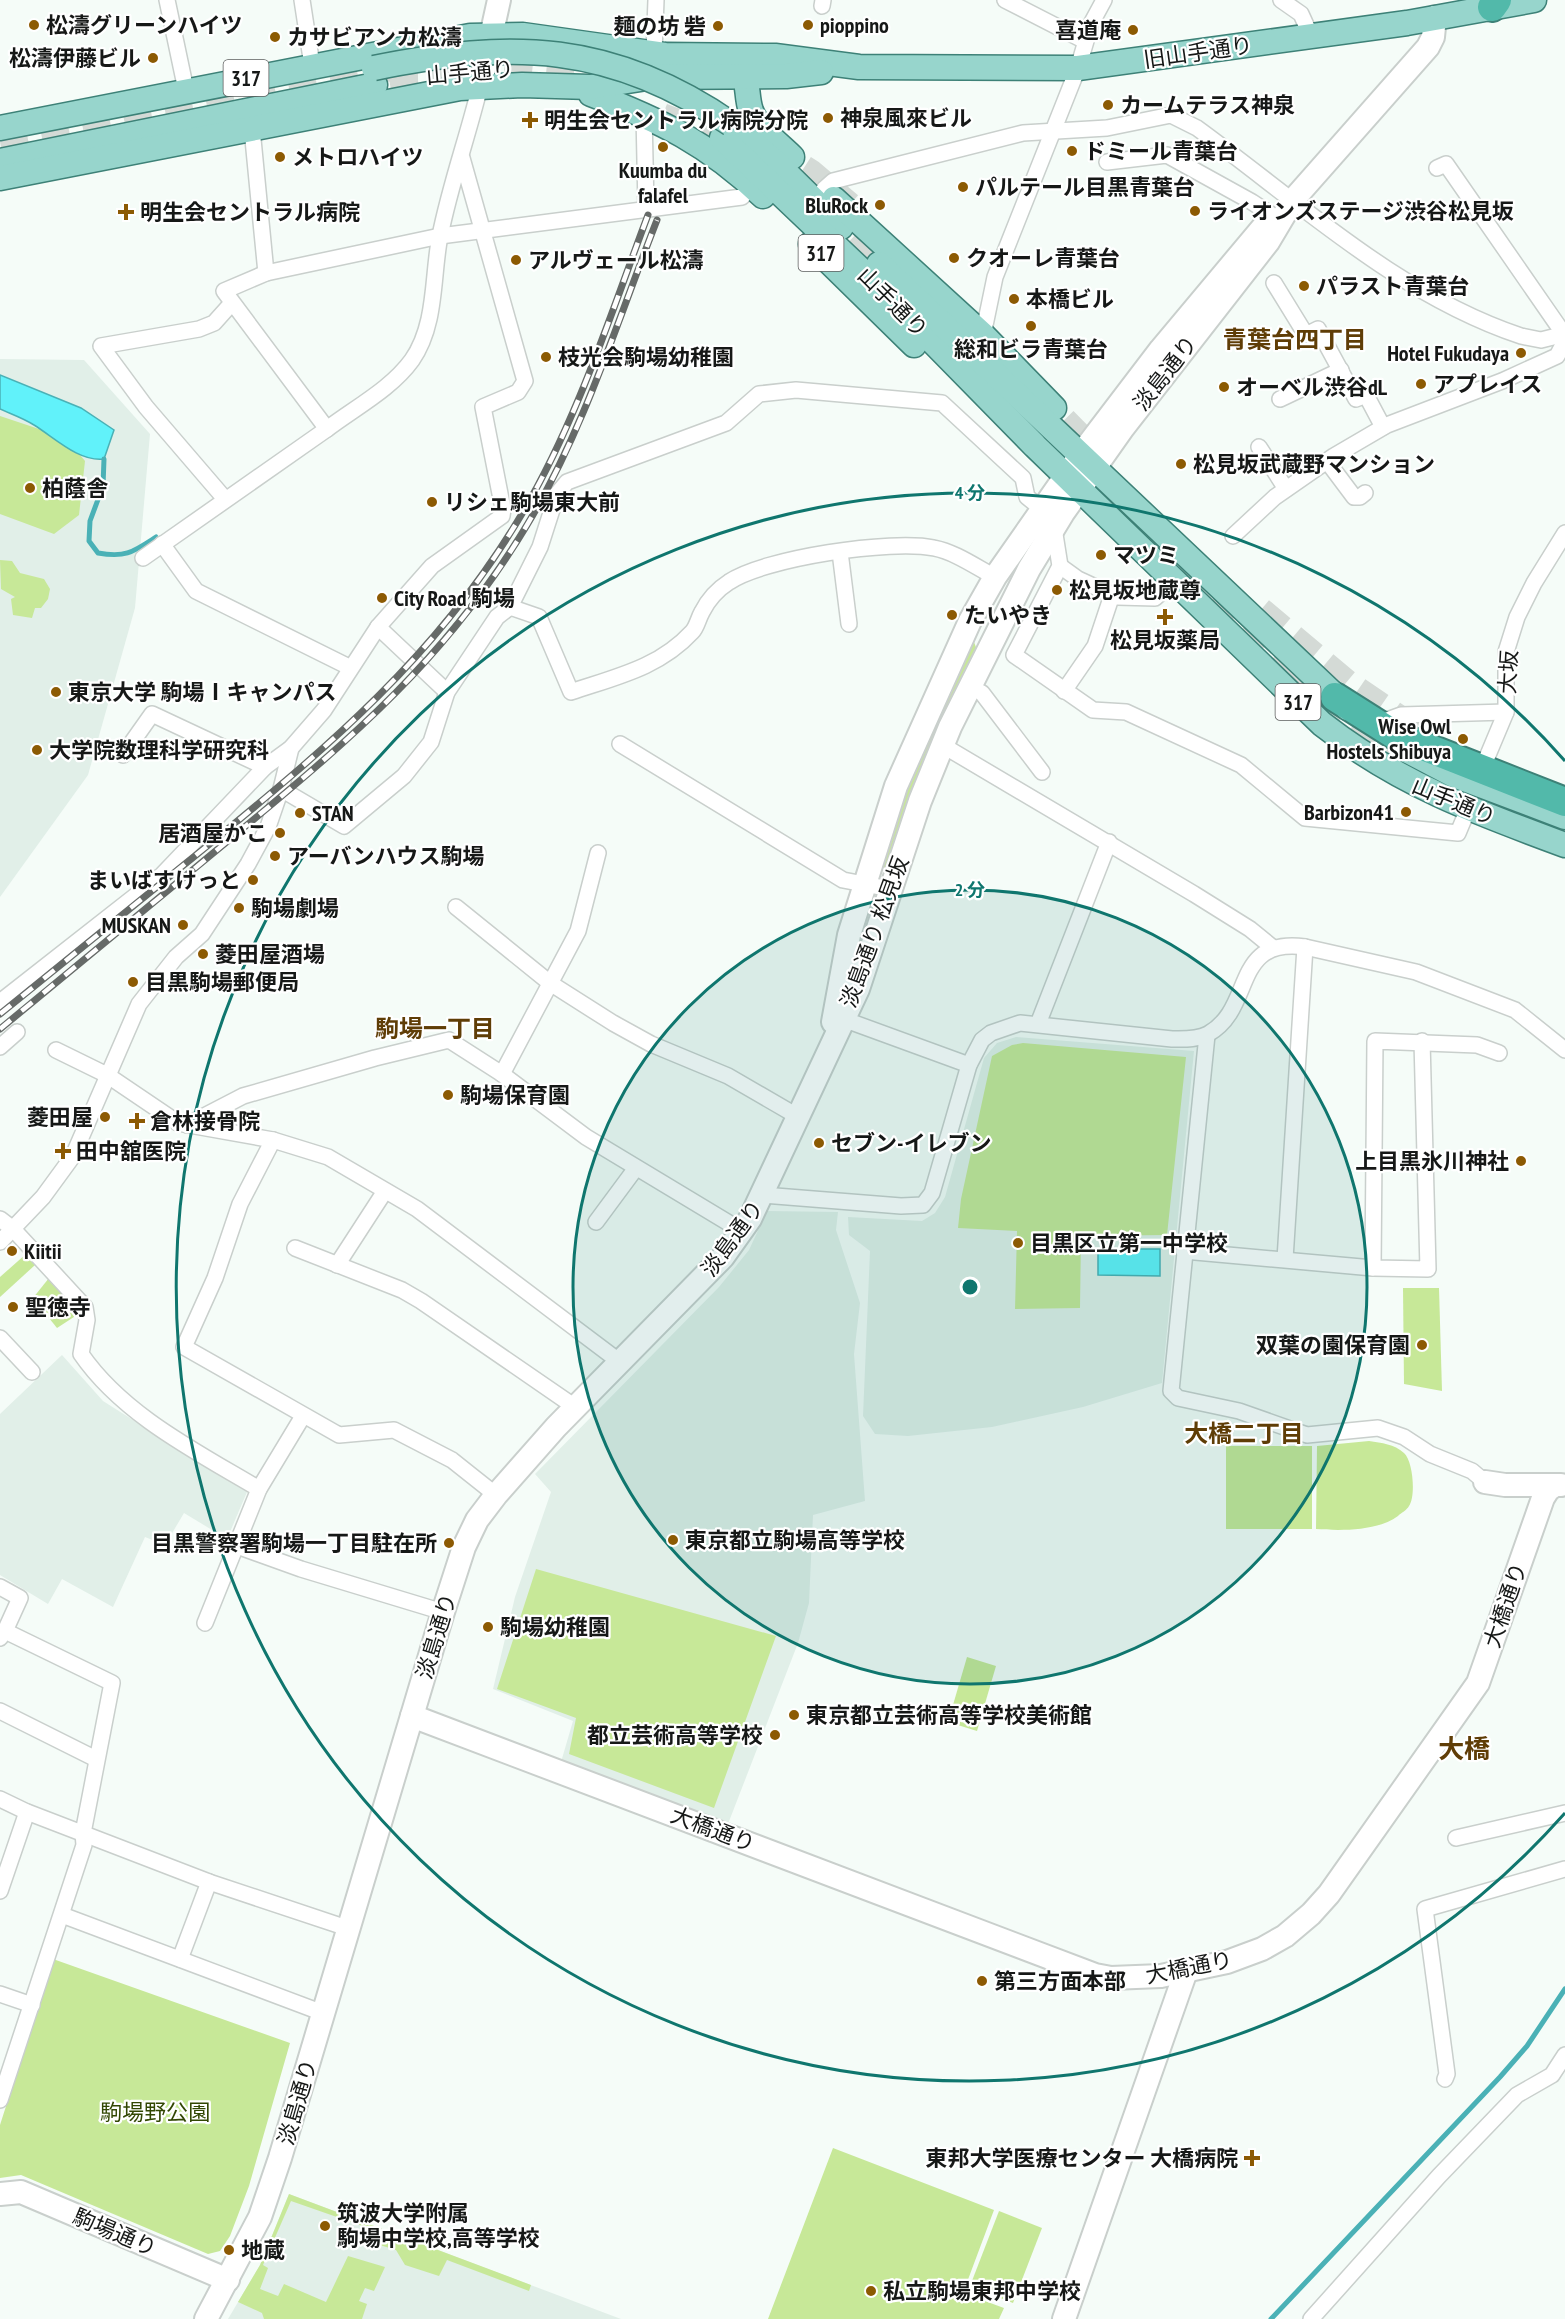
<svg xmlns="http://www.w3.org/2000/svg" width="1565" height="2319" font-family="'PT Sans Narrow','Noto Sans JP',sans-serif">
<style>
.built{fill:#e1efe8}
.green{fill:#c7e898}
.water{fill:#61f2fa;stroke:#4ab1b6;stroke-width:1.5}
.lines{fill:none;stroke-linecap:round;stroke-linejoin:round}
.stream{stroke:#4ab1b6;stroke-width:5}
.highway-tunnel{stroke:#d4dad6;stroke-width:28;stroke-dasharray:28 14;stroke-linecap:butt}
.street-casing{stroke:#c9cfcc;stroke-width:18}
.secondary-casing{stroke:#c9cfcc;stroke-width:26}
.primary-casing{stroke:#3d8177;stroke-width:27}
.highway-casing{stroke:#3d8177;stroke-width:32}
.street{stroke:#fff;stroke-width:15}
.secondary{stroke:#fff;stroke-width:22}
.primary{stroke:#97d5cc;stroke-width:24}
.highway{stroke:#52b9aa;stroke-width:28}
.rail-casing{stroke:#666a68;stroke-width:7}
.rail{stroke:#fff;stroke-width:4.5;stroke-dasharray:14;stroke-linecap:butt}
.primary-bridge-casing{stroke:#3d8177;stroke-width:27;stroke-linecap:butt}
.primary-bridge{stroke:#97d5cc;stroke-width:24}
.ring{fill:none;stroke:#0f766e;stroke-width:3}
.poi-dot{fill:#8c5a03;stroke:#fff;stroke-width:2}
.labels{text-anchor:middle;dominant-baseline:central;stroke-width:4.5;stroke-linejoin:round;paint-order:stroke}
.shield{fill:#fff;stroke:#5c5d5d;stroke-width:1.5}
.shield-label{font-size:21px;font-weight:bold;fill:#161817}
.poi-label{font-size:22px;font-weight:bold;fill:#161817;stroke:#fff;text-anchor:start}
.street-label{font-size:22px;fill:#161817;stroke:#fff}
.park-label{font-size:22px;fill:#324703;stroke:#fff}
.neighbourhood-label{font-size:24px;font-weight:bold;fill:#5f3d06;stroke:#fff}
.quarter-label{font-size:26px;font-weight:bold;fill:#5f3d06;stroke:#fff}
.centre{fill:#0f766e;stroke:#fff;stroke-width:3}
.ring-label{font-size:18px;text-anchor:middle;font-weight:bold;fill:#0f766e;stroke:#fff;stroke-width:4.5;stroke-linejoin:round;paint-order:stroke}
</style>
<rect width="100%" height="100%" fill="#f5fcf8"/>
<!-- built -->
<g class="built">
<path d="M0,359L84,360L150,434L135,608L88,775L0,897Z"/>
<path d="M1016,1037L1194,1051L1162,1383L1083,1407L992,1427L908,1436L875,1434L863,1416L870,1251L849,1235L848,1217L922,1221L935,1213L945,1197L984,1058L997,1043Z"/>
<path d="M767,1211L838,1212L836,1230L860,1303L854,1354L865,1501L813,1515L809,1603L798,1643L728,1824L561,1762L573,1721L493,1689L515,1597L551,1492L535,1474L719,1287L749,1250Z"/>
<path d="M62,1355L103,1401L247,1492L227,1539L184,1513L165,1545L145,1537L113,1607L62,1579L48,1604L0,1575V1414Z"/>
<path d="M289,2194L621,2319H228L260,2265Z"/>
</g>
<!-- green -->
<g class="green">
<path d="M0,416L66,438L85,461L79,515L54,534L0,514Z"/>
<path d="M0,560L12,561L20,573L44,579L50,589L48,599L41,608H35L32,618L13,615L11,599L15,597L1,589Z"/>
<path d="M970,642H974L977,650L888,869L876,864L891,820Z"/>
<path d="M1023,1043L1186,1057L1167,1235L1081,1236L1080,1308L1015,1309L1017,1231L958,1228L961,1199L992,1056L1012,1045Z"/>
<path d="M26,1254L35,1265L0,1297V1277Z"/>
<path d="M49,1278L80,1313L57,1328L33,1298Z"/>
<path d="M1403,1288H1439L1442,1391L1404,1384Z"/>
<path d="M1369,1441C1382,1443 1394,1444 1404,1453C1413,1461 1416,1496 1409,1506C1407,1510 1401,1513 1398,1516C1378,1531 1341,1531 1316,1529L1317,1446Z"/>
<rect x="1226" y="1446" width="86" height="83"/>
<path d="M536,1569L776,1636L714,1808L569,1754L576,1718L497,1689Z"/>
<path d="M967,1657L996,1666L977,1731L948,1722Z"/>
<path d="M53,1959L290,2043L249,2186L230,2236L220,2251L208,2254L21,2175L0,2178V2125Z"/>
<path d="M833,2148L994,2210L963,2293L1004,2308L999,2319H768Z"/>
<path d="M289,2194L531,2285L529,2291L447,2260L439,2276L405,2265L396,2250L370,2242L374,2230L291,2201L263,2265L268,2268L260,2289L278,2296L284,2284L326,2302L348,2256L385,2267L374,2291L365,2288L359,2301L367,2304L362,2319H264L262,2313L238,2302L260,2265Z"/>
<path d="M999,2211L1042,2228L1013,2303L970,2286Z"/>
</g>
<!-- water -->
<g class="water">
<path d="M0,375L81,408L114,430L104,459C79,462 55,438 34,425C23,418 11,414 0,409Z"/>
<path d="M1098,1249H1160V1276L1098,1275Z"/>
</g>
<g class="lines">
<!-- stream -->
<g class="stream">
<path d="M104,459L103,486L90,521L89,541L98,553C126,558 133,552 156,537"/>
<path d="M1271,2319L1500,2077L1527,2046L1565,1989"/>
</g>
<!-- highway-tunnel -->
<g class="highway-tunnel">
<path d="M505,62L568,69L630,85"/>
<path d="M349,94L418,83L467,82"/>
<path d="M662,117L704,133L743,153"/>
<path d="M0,142L402,65"/>
<path d="M768,146L810,173L849,206"/>
<path d="M823,208L901,282"/>
<path d="M1034,391L1107,465"/>
<path d="M1124,510L1250,634L1300,676"/>
<path d="M1260,611L1346,683L1418,732"/>
<path d="M1286,675L1363,737L1449,788"/>
</g>
<defs>
<g id="street">
<path d="M167,0L186,90"/>
<path d="M302,0L312,65"/>
<path d="M1005,0L1085,41"/>
<path d="M1281,0L1301,14L1311,36"/>
<path d="M822,6L823,0"/>
<path d="M654,53L656,0"/>
<path d="M644,114L646,208"/>
<path d="M252,129L266,273"/>
<path d="M1107,162L1167,155L1252,202L1273,216"/>
<path d="M1437,168L1446,164L1561,330L1565,331"/>
<path d="M824,189L833,181L1023,133L1107,128L1171,115L1197,128C1300,203 1398,295 1521,336L1541,340L1565,334"/>
<path d="M1274,283L1306,335L1318,329L1356,399L1366,395L1383,427"/>
<path d="M983,335L995,277L1078,68L1091,24L1104,0"/>
<path d="M1280,399L1341,370"/>
<path d="M327,429C356,407 391,389 412,360C437,324 432,276 440,236C450,185 468,136 480,86"/>
<path d="M1259,447L1286,489"/>
<path d="M1327,461L1354,497H1360L1365,493"/>
<path d="M225,499L146,407L101,346L199,329L214,323L231,304"/>
<path d="M1054,528L1060,566L1014,655L1093,710L1126,712L1241,765L1305,818L1458,833L1468,809"/>
<path d="M1233,536L1275,497L1334,456L1387,425L1502,381L1557,356L1565,341"/>
<path d="M162,544L196,591L349,667"/>
<path d="M840,552L849,624"/>
<path d="M143,558L327,429L224,291L266,273L440,236L742,197L752,186"/>
<path d="M1060,566L1078,579L1117,597L1155,598L1174,581"/>
<path d="M510,607L539,617L571,692C615,677 659,668 692,632C697,627 698,619 702,612C708,600 718,589 729,582C764,558 892,539 934,548C955,552 976,567 995,577"/>
<path d="M378,627L447,692"/>
<path d="M969,686L982,693L1042,772"/>
<path d="M1064,691L1095,646L1112,595"/>
<path d="M1376,724L1401,715L1506,712"/>
<path d="M620,744L843,880L890,889"/>
<path d="M942,745L1194,894L1250,929L1272,947"/>
<path d="M123,755L152,714L265,767"/>
<path d="M1480,774L1506,712V652L1517,617L1534,583L1565,533"/>
<path d="M281,789L344,826L404,776L431,742L447,692L497,617L510,607L540,547L557,494L567,482L726,423L759,394L796,390L942,403L1023,478L1027,497L1042,509"/>
<path d="M456,907L550,983L613,1023L651,1044L728,1076L797,1116"/>
<path d="M0,1002L162,875L265,767L291,748L324,710L378,627L432,566L502,516L503,509L483,407L518,392L525,381L462,158"/>
<path d="M843,1019L969,1065"/>
<path d="M1038,1024L1109,842"/>
<path d="M1207,1035L1171,1391L1178,1398L1239,1411L1307,1435L1378,1428L1404,1437L1430,1454L1472,1471L1485,1482"/>
<path d="M0,1047L17,1032"/>
<path d="M56,1050L107,1075L178,1123L273,1140L328,1157L417,1209L620,1362"/>
<path d="M502,1074L578,931L598,853"/>
<path d="M187,1125L243,1096L375,1058L449,1040L502,1074L586,1137L742,1231"/>
<path d="M273,1140L240,1204L215,1278L184,1347L339,1435L394,1430L452,1460L496,1495"/>
<path d="M763,1195L901,1206L923,1205L932,1193L969,1065L982,1040L991,1033L1020,1023L1172,1039C1183,1039 1197,1040 1208,1034C1255,1008 1231,937 1305,947L1416,972L1515,1010L1565,1050"/>
<path d="M0,1219L13,1229L85,1307L87,1320L81,1354C123,1415 197,1452 259,1489"/>
<path d="M596,1222L636,1168"/>
<path d="M0,1242L43,1197L73,1156L139,1004L176,957L202,934L248,864L268,827L281,789L291,748"/>
<path d="M295,1248L402,1290L421,1301L575,1407"/>
<path d="M1184,1251L1373,1268L1428,1269L1422,1041"/>
<path d="M1285,1259L1305,947"/>
<path d="M337,1265L385,1191"/>
<path d="M1373,1268L1375,1041L1477,1045L1499,1053"/>
<path d="M0,1338L32,1372"/>
<path d="M237,1546L301,1569L443,1612"/>
<path d="M0,1587L20,1598L5,1631"/>
<path d="M205,1623L259,1489L303,1416"/>
<path d="M0,1638L5,1631L112,1683L83,1833L84,1845L0,2100"/>
<path d="M0,1711L96,1759"/>
<path d="M0,1799L27,1812L209,1882L347,1928"/>
<path d="M1456,1838L1565,1813"/>
<path d="M0,1891L27,1812"/>
<path d="M62,1915L323,2013"/>
<path d="M180,1959L209,1882"/>
<path d="M0,1994L32,2005"/>
<path d="M1445,2079L1447,2074L1425,1909L1565,1869"/>
<path d="M1311,2319L1439,2176L1517,2095L1552,2075L1565,2055"/>
</g>
<g id="secondary">
<path d="M480,86L499,0"/>
<path d="M833,1022L849,935L896,786L970,621L995,577L1081,454L1161,349L1269,220"/>
<path d="M1485,1482L1505,1485H1561"/>
<path d="M412,1716L1095,1975L1111,1978L1161,1976L1227,1962L1262,1949L1285,1936L1311,1914L1329,1894L1478,1683L1543,1498L1548,1490L1555,1485"/>
<path d="M0,2194L21,2192L228,2280"/>
<path d="M206,2319L260,2217L280,2158L443,1612L464,1547L477,1520L496,1495L556,1427L723,1257L750,1219L858,989L920,801L950,727L1029,569L1063,513L1123,428L1268,242L1293,200L1428,47L1433,37L1435,17"/>
<path d="M1064,2319L1186,1971"/>
</g>
<g id="primary">
<path d="M734,66L742,69C749,82 746,97 751,111C758,129 779,144 792,157"/>
<path d="M590,87L591,94C660,120 709,144 763,196"/>
<path d="M731,124L775,162L841,227"/>
<path d="M0,128L470,36L523,35L665,55L775,56L859,67L1078,68L1407,23L1534,0"/>
<path d="M722,138L882,290L1035,446L1322,724C1399,784 1475,812 1565,845"/>
<path d="M0,161L375,85"/>
<path d="M0,178L460,88L522,85L590,87L653,77L786,76L821,72"/>
<path d="M834,199L983,335L1054,408"/>
<path d="M811,244L914,345"/>
<path d="M879,264L1348,708"/>
<path d="M1408,751L1454,775L1565,817"/>
</g>
<g id="highway">
<path d="M1492,7L1497,0"/>
<path d="M1335,697L1395,735L1565,802"/>
</g>
</defs>
<!-- street casing -->
<use href="#street" class="street-casing"/>
<!-- secondary casing -->
<use href="#secondary" class="secondary-casing"/>
<!-- primary casing -->
<use href="#primary" class="primary-casing"/>
<!-- highway casing -->
<use href="#highway" class="highway-casing"/>
<!-- street -->
<use href="#street" class="street"/>
<!-- secondary -->
<use href="#secondary" class="secondary"/>
<!-- primary -->
<use href="#primary" class="primary"/>
<!-- highway -->
<use href="#highway" class="highway"/>
<defs>
<g id="rail">
<path d="M0,1014C67,960 134,905 201,851C327,748 439,655 523,512C577,421 611,313 648,215"/>
<path d="M0,1029C78,964 157,900 235,835C352,738 448,657 527,525C584,430 617,322 657,220"/>
</g>
</defs>
<!-- rail casing -->
<use href="#rail" class="rail-casing"/>
<!-- rail -->
<use href="#rail" class="rail"/>
<defs>
<path id="primary-bridge" d="M374,68C511,40 612,42 731,124"/>
</defs>
<!-- primary-bridge casing -->
<use href="#primary-bridge" class="primary-bridge-casing"/>
<!-- primary-bridge -->
<use href="#primary-bridge" class="primary-bridge"/>
</g>
<!-- distance rings -->
<circle cx="970" cy="1287" r="397" fill="#0f766e" fill-opacity=".12"/>
<g class="ring">
<circle cx="970" cy="1287" r="397"/>
<path d="M1565 1813A794 794 0 1 1 1565 761"/>
</g>
<!-- markers -->
<g class="poi-dot">
<circle cx="34" cy="25" r="6"/>
<circle cx="808" cy="25" r="6"/>
<circle cx="718" cy="26" r="6"/>
<circle cx="1133" cy="30" r="6"/>
<circle cx="275" cy="37" r="6"/>
<circle cx="153" cy="58" r="6"/>
<circle cx="1108" cy="105" r="6"/>
<circle cx="828" cy="118" r="6"/>
<path d="M527 111h6v6h6v6h-6v6h-6v-6h-6v-6h6z"/>
<circle cx="663" cy="147" r="6"/>
<circle cx="1072" cy="151" r="6"/>
<circle cx="280" cy="157" r="6"/>
<circle cx="963" cy="187" r="6"/>
<circle cx="880" cy="205" r="6"/>
<circle cx="1195" cy="211" r="6"/>
<path d="M123 203h6v6h6v6h-6v6h-6v-6h-6v-6h6z"/>
<circle cx="954" cy="258" r="6"/>
<circle cx="516" cy="260" r="6"/>
<circle cx="1304" cy="286" r="6"/>
<circle cx="1014" cy="299" r="6"/>
<circle cx="1031" cy="326" r="6"/>
<circle cx="1521" cy="353" r="6"/>
<circle cx="546" cy="357" r="6"/>
<circle cx="1421" cy="384" r="6"/>
<circle cx="1224" cy="387" r="6"/>
<circle cx="1181" cy="464" r="6"/>
<circle cx="30" cy="488" r="6"/>
<circle cx="432" cy="502" r="6"/>
<circle cx="1101" cy="555" r="6"/>
<circle cx="1057" cy="590" r="6"/>
<circle cx="382" cy="598" r="6"/>
<circle cx="952" cy="615" r="6"/>
<path d="M1162 608h6v6h6v6h-6v6h-6v-6h-6v-6h6z"/>
<circle cx="56" cy="692" r="6"/>
<circle cx="1463" cy="739" r="6"/>
<circle cx="37" cy="750" r="6"/>
<circle cx="1406" cy="812" r="6"/>
<circle cx="300" cy="813" r="6"/>
<circle cx="280" cy="833" r="6"/>
<circle cx="275" cy="856" r="6"/>
<circle cx="253" cy="880" r="6"/>
<circle cx="239" cy="908" r="6"/>
<circle cx="183" cy="925" r="6"/>
<circle cx="203" cy="954" r="6"/>
<circle cx="133" cy="982" r="6"/>
<circle cx="448" cy="1095" r="6"/>
<circle cx="105" cy="1117" r="6"/>
<path d="M134 1112h6v6h6v6h-6v6h-6v-6h-6v-6h6z"/>
<circle cx="819" cy="1143" r="6"/>
<path d="M60 1142h6v6h6v6h-6v6h-6v-6h-6v-6h6z"/>
<circle cx="1521" cy="1161" r="6"/>
<circle cx="1018" cy="1243" r="6"/>
<circle cx="12" cy="1251" r="6"/>
<circle cx="13" cy="1307" r="6"/>
<circle cx="1422" cy="1345" r="6"/>
<circle cx="673" cy="1540" r="6"/>
<circle cx="449" cy="1543" r="6"/>
<circle cx="488" cy="1627" r="6"/>
<circle cx="794" cy="1715" r="6"/>
<circle cx="775" cy="1735" r="6"/>
<circle cx="982" cy="1981" r="6"/>
<path d="M1249 2149h6v6h6v6h-6v6h-6v-6h-6v-6h6z"/>
<circle cx="325" cy="2226" r="6"/>
<circle cx="229" cy="2250" r="6"/>
<circle cx="871" cy="2291" r="6"/>
</g>
<g class="labels">
<!-- shield labels -->
<g class="shield">
<rect x="223.5" y="60" width="45" height="36" rx="4.5"/>
<rect x="798.5" y="235" width="45" height="36" rx="4.5"/>
<rect x="1275.5" y="684" width="45" height="36" rx="4.5"/>
</g>
<g class="shield-label">
<text x="246" y="78">317</text>
<text x="821" y="253">317</text>
<text x="1298" y="702">317</text>
</g>
<!-- poi labels -->
<g class="poi-label">
<text x="46" y="25">松濤グリーンハイツ</text>
<text x="820" y="25">pioppino</text>
<text x="706" y="26" text-anchor="end">麺の坊 砦</text>
<text x="1121" y="30" text-anchor="end">喜道庵</text>
<text x="287" y="37">カサビアンカ松濤</text>
<text x="141" y="58" text-anchor="end">松濤伊藤ビル</text>
<text x="1120" y="105">カームテラス神泉</text>
<text x="840" y="118">神泉風來ビル</text>
<text x="544" y="120">明生会セントラル病院分院</text>
<text x="1084" y="151">ドミール青葉台</text>
<text x="292" y="157">メトロハイツ</text>
<text x="663" y="170" text-anchor="middle">Kuumba du<tspan x="663" dy="25">falafel</tspan></text>
<text x="975" y="187">パルテール目黒青葉台</text>
<text x="868" y="205" text-anchor="end">BluRock</text>
<text x="1207" y="211">ライオンズステージ渋谷松見坂</text>
<text x="140" y="212">明生会セントラル病院</text>
<text x="966" y="258">クオーレ青葉台</text>
<text x="528" y="260">アルヴェール松濤</text>
<text x="1316" y="286">パラスト青葉台</text>
<text x="1026" y="299">本橋ビル</text>
<text x="1031" y="349" text-anchor="middle">総和ビラ青葉台</text>
<text x="1509" y="353" text-anchor="end">Hotel Fukudaya</text>
<text x="558" y="357">枝光会駒場幼稚園</text>
<text x="1433" y="384">アプレイス</text>
<text x="1236" y="387">オーベル渋谷dL</text>
<text x="1193" y="464">松見坂武蔵野マンション</text>
<text x="42" y="488">柏蔭舎</text>
<text x="444" y="502">リシェ駒場東大前</text>
<text x="1113" y="555">マツミ</text>
<text x="1069" y="590">松見坂地蔵尊</text>
<text x="394" y="598">City Road 駒場</text>
<text x="964" y="615">たいやき</text>
<text x="1165" y="640" text-anchor="middle">松見坂薬局</text>
<text x="68" y="692">東京大学 駒場Ⅰキャンパス</text>
<text x="1451" y="726" text-anchor="end">Wise Owl<tspan x="1451" dy="25">Hostels Shibuya</tspan></text>
<text x="49" y="750">大学院数理科学研究科</text>
<text x="1394" y="812" text-anchor="end">Barbizon41</text>
<text x="312" y="813">STAN</text>
<text x="268" y="833" text-anchor="end">居酒屋かこ</text>
<text x="287" y="856">アーバンハウス駒場</text>
<text x="241" y="880" text-anchor="end">まいばすけっと</text>
<text x="251" y="908">駒場劇場</text>
<text x="171" y="925" text-anchor="end">MUSKAN</text>
<text x="215" y="954">菱田屋酒場</text>
<text x="145" y="982">目黒駒場郵便局</text>
<text x="460" y="1095">駒場保育園</text>
<text x="93" y="1117" text-anchor="end">菱田屋</text>
<text x="150" y="1121">倉林接骨院</text>
<text x="831" y="1143">セブン-イレブン</text>
<text x="76" y="1151">田中舘医院</text>
<text x="1509" y="1161" text-anchor="end">上目黒氷川神社</text>
<text x="1030" y="1243">目黒区立第一中学校</text>
<text x="24" y="1251">Kiitii</text>
<text x="25" y="1307">聖徳寺</text>
<text x="1410" y="1345" text-anchor="end">双葉の園保育園</text>
<text x="685" y="1540">東京都立駒場高等学校</text>
<text x="437" y="1543" text-anchor="end">目黒警察署駒場一丁目駐在所</text>
<text x="500" y="1627">駒場幼稚園</text>
<text x="806" y="1715">東京都立芸術高等学校美術館</text>
<text x="763" y="1735" text-anchor="end">都立芸術高等学校</text>
<text x="994" y="1981">第三方面本部</text>
<text x="1238" y="2158" text-anchor="end">東邦大学医療センター 大橋病院</text>
<text x="337" y="2213">筑波大学附属<tspan x="337" dy="25">駒場中学校,高等学校</tspan></text>
<text x="241" y="2250">地蔵</text>
<text x="883" y="2291">私立駒場東邦中学校</text>
</g>
<!-- street labels -->
<g class="street-label">
<text transform="translate(1198 52) rotate(-8)">旧山手通り</text>
<text transform="translate(470 72) rotate(-5)">山手通り</text>
<text transform="translate(893 302) rotate(45)">山手通り</text>
<text transform="translate(1165 373) rotate(-52)">淡島通り</text>
<text transform="translate(1508 672) rotate(-87)">大坂</text>
<text transform="translate(1454 801) rotate(23)">山手通り</text>
<text transform="translate(874 932) rotate(-70)">淡島通り 松見坂</text>
<text transform="translate(732 1238) rotate(-54)">淡島通り</text>
<text transform="translate(1505 1605) rotate(-71)">大橋通り</text>
<text transform="translate(436 1636) rotate(-73)">淡島通り</text>
<text transform="translate(713 1829) rotate(21)">大橋通り</text>
<text transform="translate(1189 1967) rotate(-11)">大橋通り</text>
<text transform="translate(297 2102) rotate(-74)">淡島通り</text>
<text transform="translate(115 2232) rotate(23)">駒場通り</text>
</g>
<!-- park labels -->
<g class="park-label">
<text x="155" y="2112">駒場野公園</text>
</g>
<!-- neighbourhood labels -->
<g class="neighbourhood-label">
<text x="1295" y="339">青葉台四丁目</text>
<text x="435" y="1028">駒場一丁目</text>
<text x="1244" y="1433">大橋二丁目</text>
</g>
<!-- quarter labels -->
<g class="quarter-label">
<text x="1464" y="1748">大橋</text>
</g>
</g>
<circle cx="970" cy="1287" r="9" class="centre"/>
<g class="ring-label">
<text x="970" y="499">4 分</text>
<text x="970" y="896">2 分</text>
</g>
</svg>
